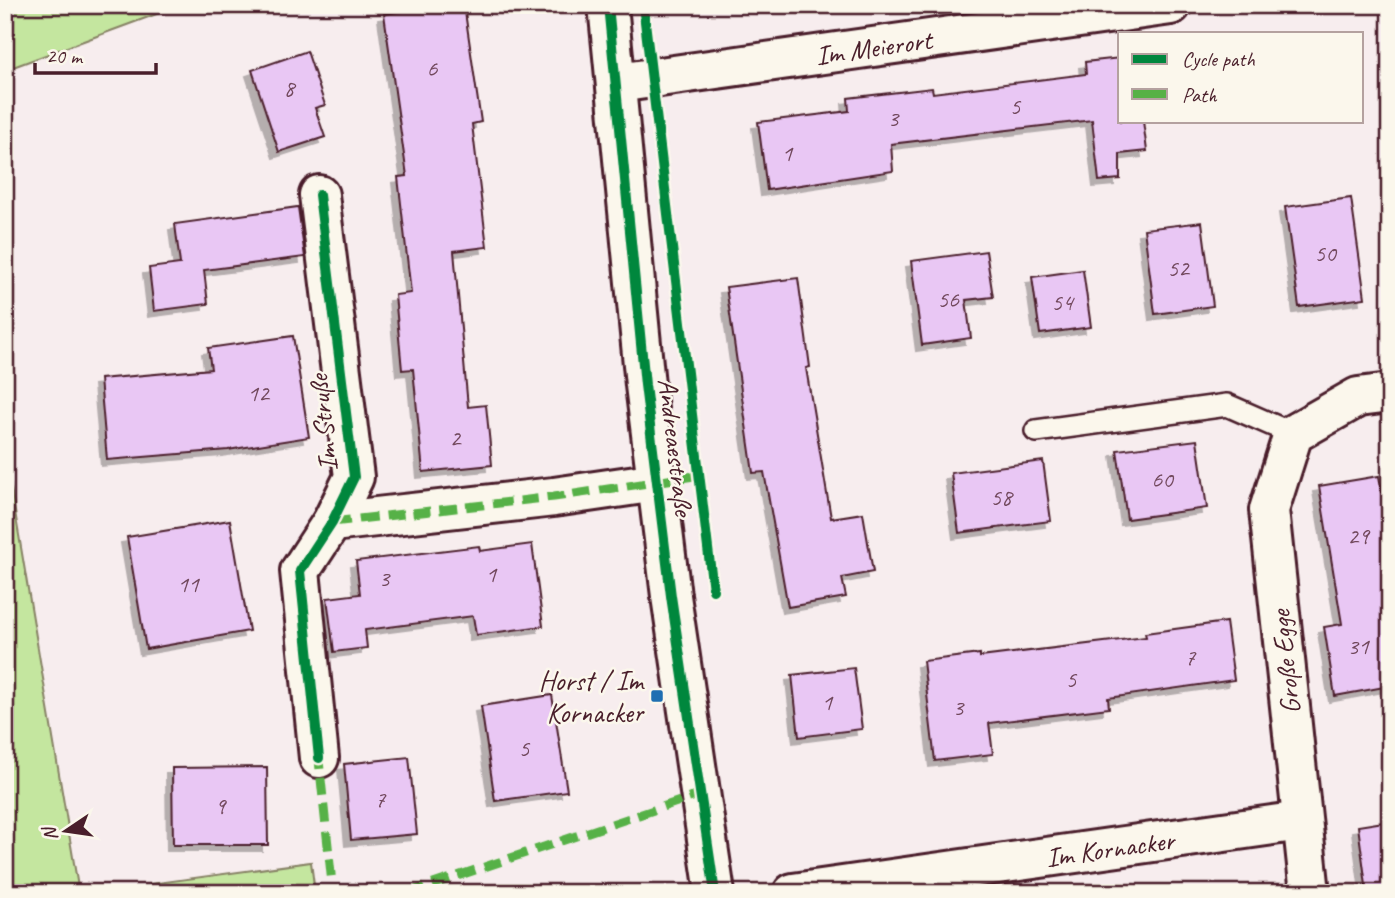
<svg xmlns="http://www.w3.org/2000/svg" width="1395" height="898" font-family="Caveat,sans-serif">
<style>
.green{fill:#c4e69f;stroke:#878265;stroke-width:2}
.building{fill:#e9c7f4;stroke:#4a1f2b;stroke-width:2;filter:url(#shadow)}
.lines{fill:none;stroke-linecap:round;stroke-linejoin:round}
.service-casing{stroke:#4a1f2b;stroke-width:26}
.minor-casing{stroke:#4a1f2b;stroke-width:44}
.tertiary-casing{stroke:#4a1f2b;stroke-width:44}
.service{stroke:#fbf7ec;stroke-width:21}
.minor{stroke:#fbf7ec;stroke-width:38}
.tertiary{stroke:#fbf7ec;stroke-width:38}
.quiet{stroke:#57b146;stroke-width:9;stroke-dasharray:18 9;stroke-linecap:butt}
.cycleway-casing{stroke:#fbf7ec;stroke-width:15}
.cycleway{stroke:#00873e;stroke-width:10}
.poi-dot{fill:#1f6fb2;stroke:#fbf7ec;stroke-width:2.5}
.labels{text-anchor:middle;dominant-baseline:central;stroke-width:5;stroke-linejoin:round;paint-order:stroke}
.number-label{font-size:24px;fill:#72495d}
.street-label{font-size:28px;fill:#4a1f2b;stroke:#fbf7ec}
.poi-label{font-size:28px;fill:#4a1f2b;stroke:#fbf7ec;text-anchor:end}
</style>
<defs>
<filter id="shadow"><feDropShadow dx="-6" dy="6" stdDeviation="0" flood-color="#0004"/></filter>
</defs>
<rect width="100%" height="100%" fill="#f7edee"/>
<filter id="ink" filterUnits="userSpaceOnUse"><feTurbulence type="fractalNoise" baseFrequency=".0143" numOctaves="2"/><feDisplacementMap in="SourceGraphic" scale="14" xChannelSelector="R" yChannelSelector="G"/><feConvolveMatrix kernelMatrix="1 2 1 2 8 2 1 2 1" color-interpolation-filters="sRGB"/></filter>
<g filter="url(#ink)">
<!-- green -->
<g class="green">
<path d="M5,5H181L5,70Z"/>
<path d="M5,452L79,893H5Z"/>
<path d="M311,862L315,893H153L150,884Z"/>
</g>
<!-- building -->
<g class="building">
<path d="M444,5H464L481,122L472,124L487,247L454,251L468,407L486,405L492,465L423,472L413,369L402,370L395,295L411,293L398,177L407,176L384,14Z"/>
<path d="M307,51L325,105L315,108L325,137L279,152L252,70Z"/>
<path d="M1120,58V121H1143L1147,151L1120,154V179L1099,181L1092,120L891,144L893,171L767,190L758,122L849,111L848,98L932,88L933,93L1086,74L1085,62Z"/>
<path d="M1351,198L1365,298L1299,307L1285,207Z"/>
<path d="M298,207L305,257L204,270L208,304L154,311L149,268L180,264L175,224Z"/>
<path d="M1202,222L1213,306L1155,314L1144,229Z"/>
<path d="M986,251L993,297L966,300L971,338L922,345L911,261Z"/>
<path d="M1083,270L1091,327L1040,334L1032,277Z"/>
<path d="M798,278L810,367L806,368L831,518L863,513L873,572L842,578L846,597L788,607L764,472L753,473L726,287Z"/>
<path d="M293,336L309,437L228,450L107,460L100,379L211,369L208,348Z"/>
<path d="M1197,440L1207,508L1127,519L1117,450Z"/>
<path d="M1043,461L1051,521L959,533L951,473Z"/>
<path d="M1379,476L1384,503L1390,502V686L1335,696L1324,627L1342,624L1319,486Z"/>
<path d="M230,520L249,631L146,649L127,537Z"/>
<path d="M532,544L543,626L476,635L473,616L365,630L367,648L334,652L327,598L360,594L356,561L479,546L480,551Z"/>
<path d="M1226,622L1234,680L1108,698L1109,708L989,723L993,754L935,761L923,661L980,654V657L1146,637L1145,633Z"/>
<path d="M854,668L862,729L799,737L792,675Z"/>
<path d="M552,695L567,791L495,801L481,706Z"/>
<path d="M409,757L417,834L351,840L344,764Z"/>
<path d="M267,767L268,845H173L172,768Z"/>
<path d="M1390,821V893H1367L1358,826Z"/>
</g>
<g class="lines">
<defs>
<g id="service">
<path d="M1000,5L999,13L1003,29"/>
<path d="M1036,431L1227,405L1293,434"/>
</g>
<g id="minor">
<path id="s1" d="M617,83L1171,5"/>
<path d="M332,522L554,497L657,482"/>
<path d="M319,758L300,571L332,522L354,477L319,195"/>
<path id="s2" d="M793,893L1301,821"/>
<path d="M1310,893L1269,510L1293,434L1358,397L1390,393"/>
</g>
<path id="tertiary" d="M608,5L645,385L671,596L715,893"/>
</defs>
<!-- service casing -->
<use href="#service" class="service-casing"/>
<!-- minor casing -->
<use href="#minor" class="minor-casing"/>
<!-- tertiary casing -->
<use href="#tertiary" class="tertiary-casing"/>
<!-- service -->
<use href="#service" class="service"/>
<!-- minor -->
<use href="#minor" class="minor"/>
<!-- tertiary -->
<use href="#tertiary" class="tertiary"/>
<!-- quiet -->
<g class="quiet">
<path d="M332,522L554,497L701,475"/>
<path d="M318,751L333,893"/>
<path d="M407,893L701,794"/>
</g>
<defs>
<g id="cycleway">
<path d="M608,5L645,385L671,596L715,893"/>
<path d="M643,5L713,590"/>
<path d="M319,758L300,571L332,522L354,477L319,195"/>
</g>
</defs>
<!-- cycleway casing -->
<use href="#cycleway" class="cycleway-casing"/>
<!-- cycleway -->
<use href="#cycleway" class="cycleway"/>
</g>
</g>
<!-- markers -->
<rect class="poi-dot" x="650" y="689" width="14" height="14" rx="3.5"/>
<g class="labels">
<!-- number labels -->
<g class="number-label">
<text x="432" y="68">6</text>
<text x="289" y="88">8</text>
<text x="1015" y="106">5</text>
<text x="893" y="118">3</text>
<text x="787" y="153">1</text>
<text x="1325" y="253">50</text>
<text x="1178" y="268">52</text>
<text x="948" y="299">56</text>
<text x="1062" y="302">54</text>
<text x="258" y="393">12</text>
<text x="455" y="438">2</text>
<text x="1162" y="479">60</text>
<text x="1001" y="497">58</text>
<text x="1358" y="536">29</text>
<text x="491" y="574">1</text>
<text x="384" y="578">3</text>
<text x="188" y="584">11</text>
<text x="1358" y="646">31</text>
<text x="1190" y="657">7</text>
<text x="1071" y="679">5</text>
<text x="827" y="702">1</text>
<text x="958" y="707">3</text>
<text x="524" y="748">5</text>
<text x="380" y="799">7</text>
<text x="220" y="806">9</text>
</g>
<!-- street labels -->
<g class="street-label">
<text stroke="none"><textPath href="#s1" startOffset="259">Im Meierort</textPath></text>
<text transform="translate(323 423) rotate(-96)">Im Struße</text>
<text transform="translate(676 447) rotate(83)">Andreaestraße</text>
<text transform="translate(1285 662) rotate(-96)">Große Egge</text>
<text stroke="none"><textPath href="#s2" startOffset="320">Im Kornacker</textPath></text>
</g>
<!-- poi labels -->
<g class="poi-label">
<text x="643" y="680">Horst / Im<tspan x="643" dy="32">Kornacker</tspan></text>
</g>
</g>
<!-- margin -->
<rect width="1395" height="898" fill="none" stroke="#fbf7ec" stroke-width="28"/>
<rect x="14" y="14" width="1367" height="870" fill="none" stroke="#4a1f2b" stroke-width="2.5" filter="url(#ink)"/>
<!-- legend -->
<rect x="1118" y="32" width="245" height="91" fill="#fbf7ec" stroke="#b4a19f" stroke-width="2"/>
<rect x="1132" y="54" width="35" height="10" fill="#00873e" stroke="#b4a19f" stroke-width="2"/>
<text x="1182" y="66" font-size="21" fill="#4a1f2b">Cycle path</text>
<rect x="1132" y="89" width="35" height="10" fill="#57b146" stroke="#b4a19f" stroke-width="2"/>
<text x="1182" y="102" font-size="21" fill="#4a1f2b">Path</text>
<!-- north arrow -->
<g transform="translate(66 831) rotate(257)" stroke="#fbf7ec" stroke-width="5" paint-order="stroke">
<path d="M0-5L12 26L0 18L-12 26Z" fill="#4a1f2b"/>
<text y="-10" font-size="19" font-weight="bold" text-anchor="middle" fill="#4a1f2b">N</text>
</g>
<!-- scale -->
<path d="M35 63v10h121v-10" fill="none" stroke="#4a1f2b" stroke-width="3.5"/>
<text x="46" y="63" font-size="21" fill="#4a1f2b" stroke="#fbf7ec" stroke-width="5" paint-order="stroke">20 m</text>
</svg>
